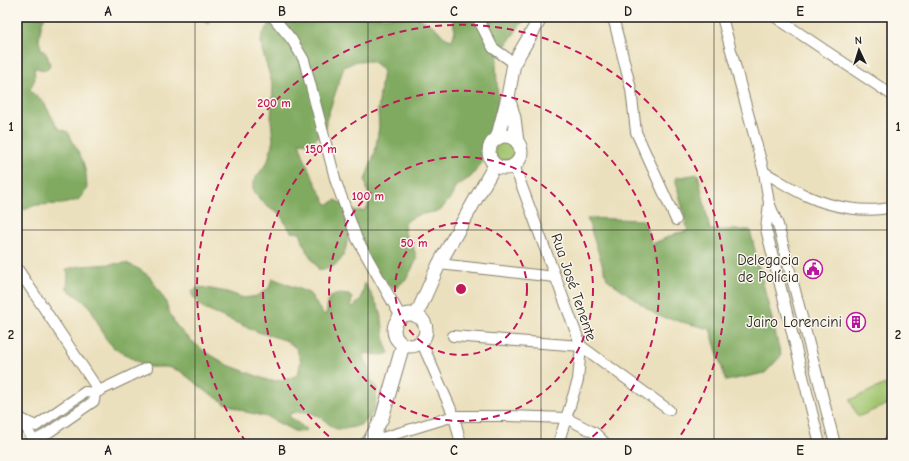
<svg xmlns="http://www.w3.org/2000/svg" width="909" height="461" font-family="'Comic Neue',sans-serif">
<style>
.green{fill:#a1c56e;stroke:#5e7045}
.forest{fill:#80aa61;stroke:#4e633e;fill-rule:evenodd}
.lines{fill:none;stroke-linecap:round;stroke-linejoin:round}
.minor-casing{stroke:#847e6c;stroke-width:12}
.major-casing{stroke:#847e6c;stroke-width:15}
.minor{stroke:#fff;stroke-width:10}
.major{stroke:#fff;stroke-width:13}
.grid{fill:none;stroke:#1c1c1c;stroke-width:1;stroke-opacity:0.55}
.ring{fill:none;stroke:#c2185b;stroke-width:2;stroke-dasharray:7 5}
.labels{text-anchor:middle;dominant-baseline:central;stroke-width:3;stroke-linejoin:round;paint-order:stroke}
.poi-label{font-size:15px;fill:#1c1c1c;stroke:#fbf7ec;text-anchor:end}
.street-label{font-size:15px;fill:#1c1c1c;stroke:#fbf7ec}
.centre{fill:#c2185b;stroke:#fbf7ec;stroke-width:2}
.ring-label{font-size:12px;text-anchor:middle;font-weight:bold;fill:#c2185b;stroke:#fbf7ec;stroke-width:3;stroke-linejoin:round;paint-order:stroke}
.neatline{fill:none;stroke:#1c1c1c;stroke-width:1.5}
.grid-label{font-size:13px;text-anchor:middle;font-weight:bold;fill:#1c1c1c}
</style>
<rect width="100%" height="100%" fill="#fbf7ec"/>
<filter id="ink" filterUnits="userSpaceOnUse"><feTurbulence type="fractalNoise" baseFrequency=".025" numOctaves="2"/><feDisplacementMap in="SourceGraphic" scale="8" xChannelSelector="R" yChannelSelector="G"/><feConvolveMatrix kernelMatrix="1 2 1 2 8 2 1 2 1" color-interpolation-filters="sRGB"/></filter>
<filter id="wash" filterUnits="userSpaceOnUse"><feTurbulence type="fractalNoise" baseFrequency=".012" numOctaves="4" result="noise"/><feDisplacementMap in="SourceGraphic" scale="16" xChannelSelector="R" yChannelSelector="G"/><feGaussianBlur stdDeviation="0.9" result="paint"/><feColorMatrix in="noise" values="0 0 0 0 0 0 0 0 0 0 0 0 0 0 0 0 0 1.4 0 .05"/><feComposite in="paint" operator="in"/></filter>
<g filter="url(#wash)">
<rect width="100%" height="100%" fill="#ebe0bd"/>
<!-- green -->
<g class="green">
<circle cx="505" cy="150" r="10"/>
<path d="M885,384L892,397V402L858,417L850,400Z"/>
</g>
<!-- forest -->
<g class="forest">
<path d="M17,17H45L42,22L39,40L41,48L47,55L50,65L46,70L34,68L35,79L30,89L31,92L43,101L58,128L68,132L83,161L86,174L87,189L78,200L63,204L36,205L24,210L17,189Z"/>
<path d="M186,17H209L210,18L208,24L202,19L190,21L186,19Z"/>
<path d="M268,17H419C423,21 428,23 433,26C442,32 440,37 452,40L455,31L452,17H526L498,56L496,66L498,98L493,131L488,151L481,164L471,177L455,187L452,196L440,211C429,213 399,215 405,233C406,237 410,240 412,244C414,248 415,254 417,259L407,278L395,289C383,286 358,246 350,234L348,236C345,256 341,268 319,270L306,250L300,233L291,232L279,213L263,203L253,191V182L268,161L273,140L271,120L273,86L262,50L261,42L262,35L269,25V20ZM357,61H372L383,70L378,110L379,126L375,152L365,180L369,198L368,207L363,211L351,210L336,200L329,204L326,203C315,183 305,164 299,142L311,143L326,130V121L344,67Z"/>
<path d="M698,174L710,230H750L781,356L765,373L726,381L710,329L658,316L607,279L587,218L643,220L652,244L677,233L688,231L675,178Z"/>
<path d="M126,263L139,269L150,277L165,300L170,314L176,325L186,336L204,351L228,365L270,381L284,380L298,375L301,361L296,348L285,340L258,332L204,309L194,299L191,291L200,287L227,292L244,298L257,296L269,288L272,278L309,293C316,300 317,309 325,315C329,309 325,304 331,296L340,294L349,295L352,298L351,306L353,307L361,299L365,283L381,312L385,344L389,353C380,358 371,351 362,355L369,367L370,379L377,387C376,408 372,425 349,428C344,429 339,430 334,428C329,425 326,421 322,418C311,412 301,409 290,414L289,416L307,430L302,432L294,431L267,417L246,412L225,403L207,392L180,371L167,367H148L115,349L106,339L89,305L67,289L68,274L66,269L81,266Z"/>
</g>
</g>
<g filter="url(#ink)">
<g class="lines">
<defs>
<g id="minor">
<path d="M273,17L292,40L304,60L336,182L357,239L401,317"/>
<path d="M477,17L493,48L514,63"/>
<path d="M613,17L631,89L636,132L676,220"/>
<path d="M722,17L764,172L769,203L766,229L820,444"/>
<path d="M775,17L892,95"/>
<path d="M514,165L581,346L578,380L558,444"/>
<path d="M764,172C778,180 793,190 807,196C831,207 867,214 892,207"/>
<path d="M770,205L778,225L835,444"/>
<path d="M439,264L555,277"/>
<path d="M17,268L99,391L95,393L94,401L45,435L34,441"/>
<path d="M453,336L581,346L669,410"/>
<path d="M421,341L454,416L461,444"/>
<path d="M99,391L147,368"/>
<path d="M17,413L36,444"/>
<path d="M21,419L36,426L85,392L95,393"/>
<path d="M369,442L454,416H510L566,418L595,433L606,444"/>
<path d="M888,444L892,438"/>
</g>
<g id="major">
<path d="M508,97L514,118L517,142"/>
<circle cx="505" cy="152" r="16"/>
<path d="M497,139L508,97L514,63L541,17"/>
<circle cx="410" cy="330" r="16"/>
<path d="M416,316L439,264L495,165"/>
<path d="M366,444L369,442L382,418L403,345"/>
</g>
</defs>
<!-- minor casing -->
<use href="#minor" class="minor-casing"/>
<!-- major casing -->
<use href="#major" class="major-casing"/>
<!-- minor -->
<use href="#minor" class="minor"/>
<!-- major -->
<use href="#major" class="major"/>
</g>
</g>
<!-- grid -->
<path class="grid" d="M195,17V444M368,17V444M541,17V444M714,17V444M17,230H892"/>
<!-- distance rings -->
<g class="ring">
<circle cx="461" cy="289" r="66"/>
<circle cx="461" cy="289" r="132"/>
<path d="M338 444A198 198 0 1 1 584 444"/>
<path d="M246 442A264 264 0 1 1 676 442"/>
</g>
<!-- icons -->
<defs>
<symbol id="civic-ring" viewBox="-11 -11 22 22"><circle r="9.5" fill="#fbf7ec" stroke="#b5179e" stroke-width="1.5"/><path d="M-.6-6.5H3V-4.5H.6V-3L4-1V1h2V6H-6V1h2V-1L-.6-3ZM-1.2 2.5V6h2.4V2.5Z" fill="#b5179e"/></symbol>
<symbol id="building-ring" viewBox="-11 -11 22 22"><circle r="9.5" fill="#fbf7ec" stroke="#b5179e" stroke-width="1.5"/><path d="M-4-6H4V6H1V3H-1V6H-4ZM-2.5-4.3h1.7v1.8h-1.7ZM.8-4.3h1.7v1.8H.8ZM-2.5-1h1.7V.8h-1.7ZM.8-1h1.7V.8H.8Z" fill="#b5179e"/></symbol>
</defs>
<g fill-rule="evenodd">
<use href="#civic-ring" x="802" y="258" width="22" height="22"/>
<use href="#building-ring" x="845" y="311" width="22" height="22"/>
</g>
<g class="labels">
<!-- poi labels -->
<g class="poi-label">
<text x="799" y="260">Delegacia<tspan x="799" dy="17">de Polícia</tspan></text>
<text x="842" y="322">Jairo Lorencini</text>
</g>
<!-- street labels -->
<g class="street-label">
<text transform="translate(574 287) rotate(71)">Rua José Tenente</text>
</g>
</g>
<circle cx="461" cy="289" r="6" class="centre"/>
<g class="ring-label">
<text x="274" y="107">200 m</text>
<text x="321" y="153">150 m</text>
<text x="368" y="200">100 m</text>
<text x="414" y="247">50 m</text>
</g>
<!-- margin -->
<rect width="909" height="461" fill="none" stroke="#fbf7ec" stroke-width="44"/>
<!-- north arrow -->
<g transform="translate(859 50) rotate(356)" stroke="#fbf7ec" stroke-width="3" paint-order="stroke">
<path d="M0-3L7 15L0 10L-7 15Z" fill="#1c1c1c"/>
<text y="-6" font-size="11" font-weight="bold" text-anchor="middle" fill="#1c1c1c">N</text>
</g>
<rect x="22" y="22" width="865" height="417" class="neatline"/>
<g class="grid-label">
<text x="108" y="16">A</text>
<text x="282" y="16">B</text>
<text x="454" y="16">C</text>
<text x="628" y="16">D</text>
<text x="800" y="16">E</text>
<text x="11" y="131">1</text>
<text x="898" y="131">1</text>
<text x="11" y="339">2</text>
<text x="898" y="339">2</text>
<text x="108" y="455">A</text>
<text x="282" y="455">B</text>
<text x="454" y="455">C</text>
<text x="628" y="455">D</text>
<text x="800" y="455">E</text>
</g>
</svg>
